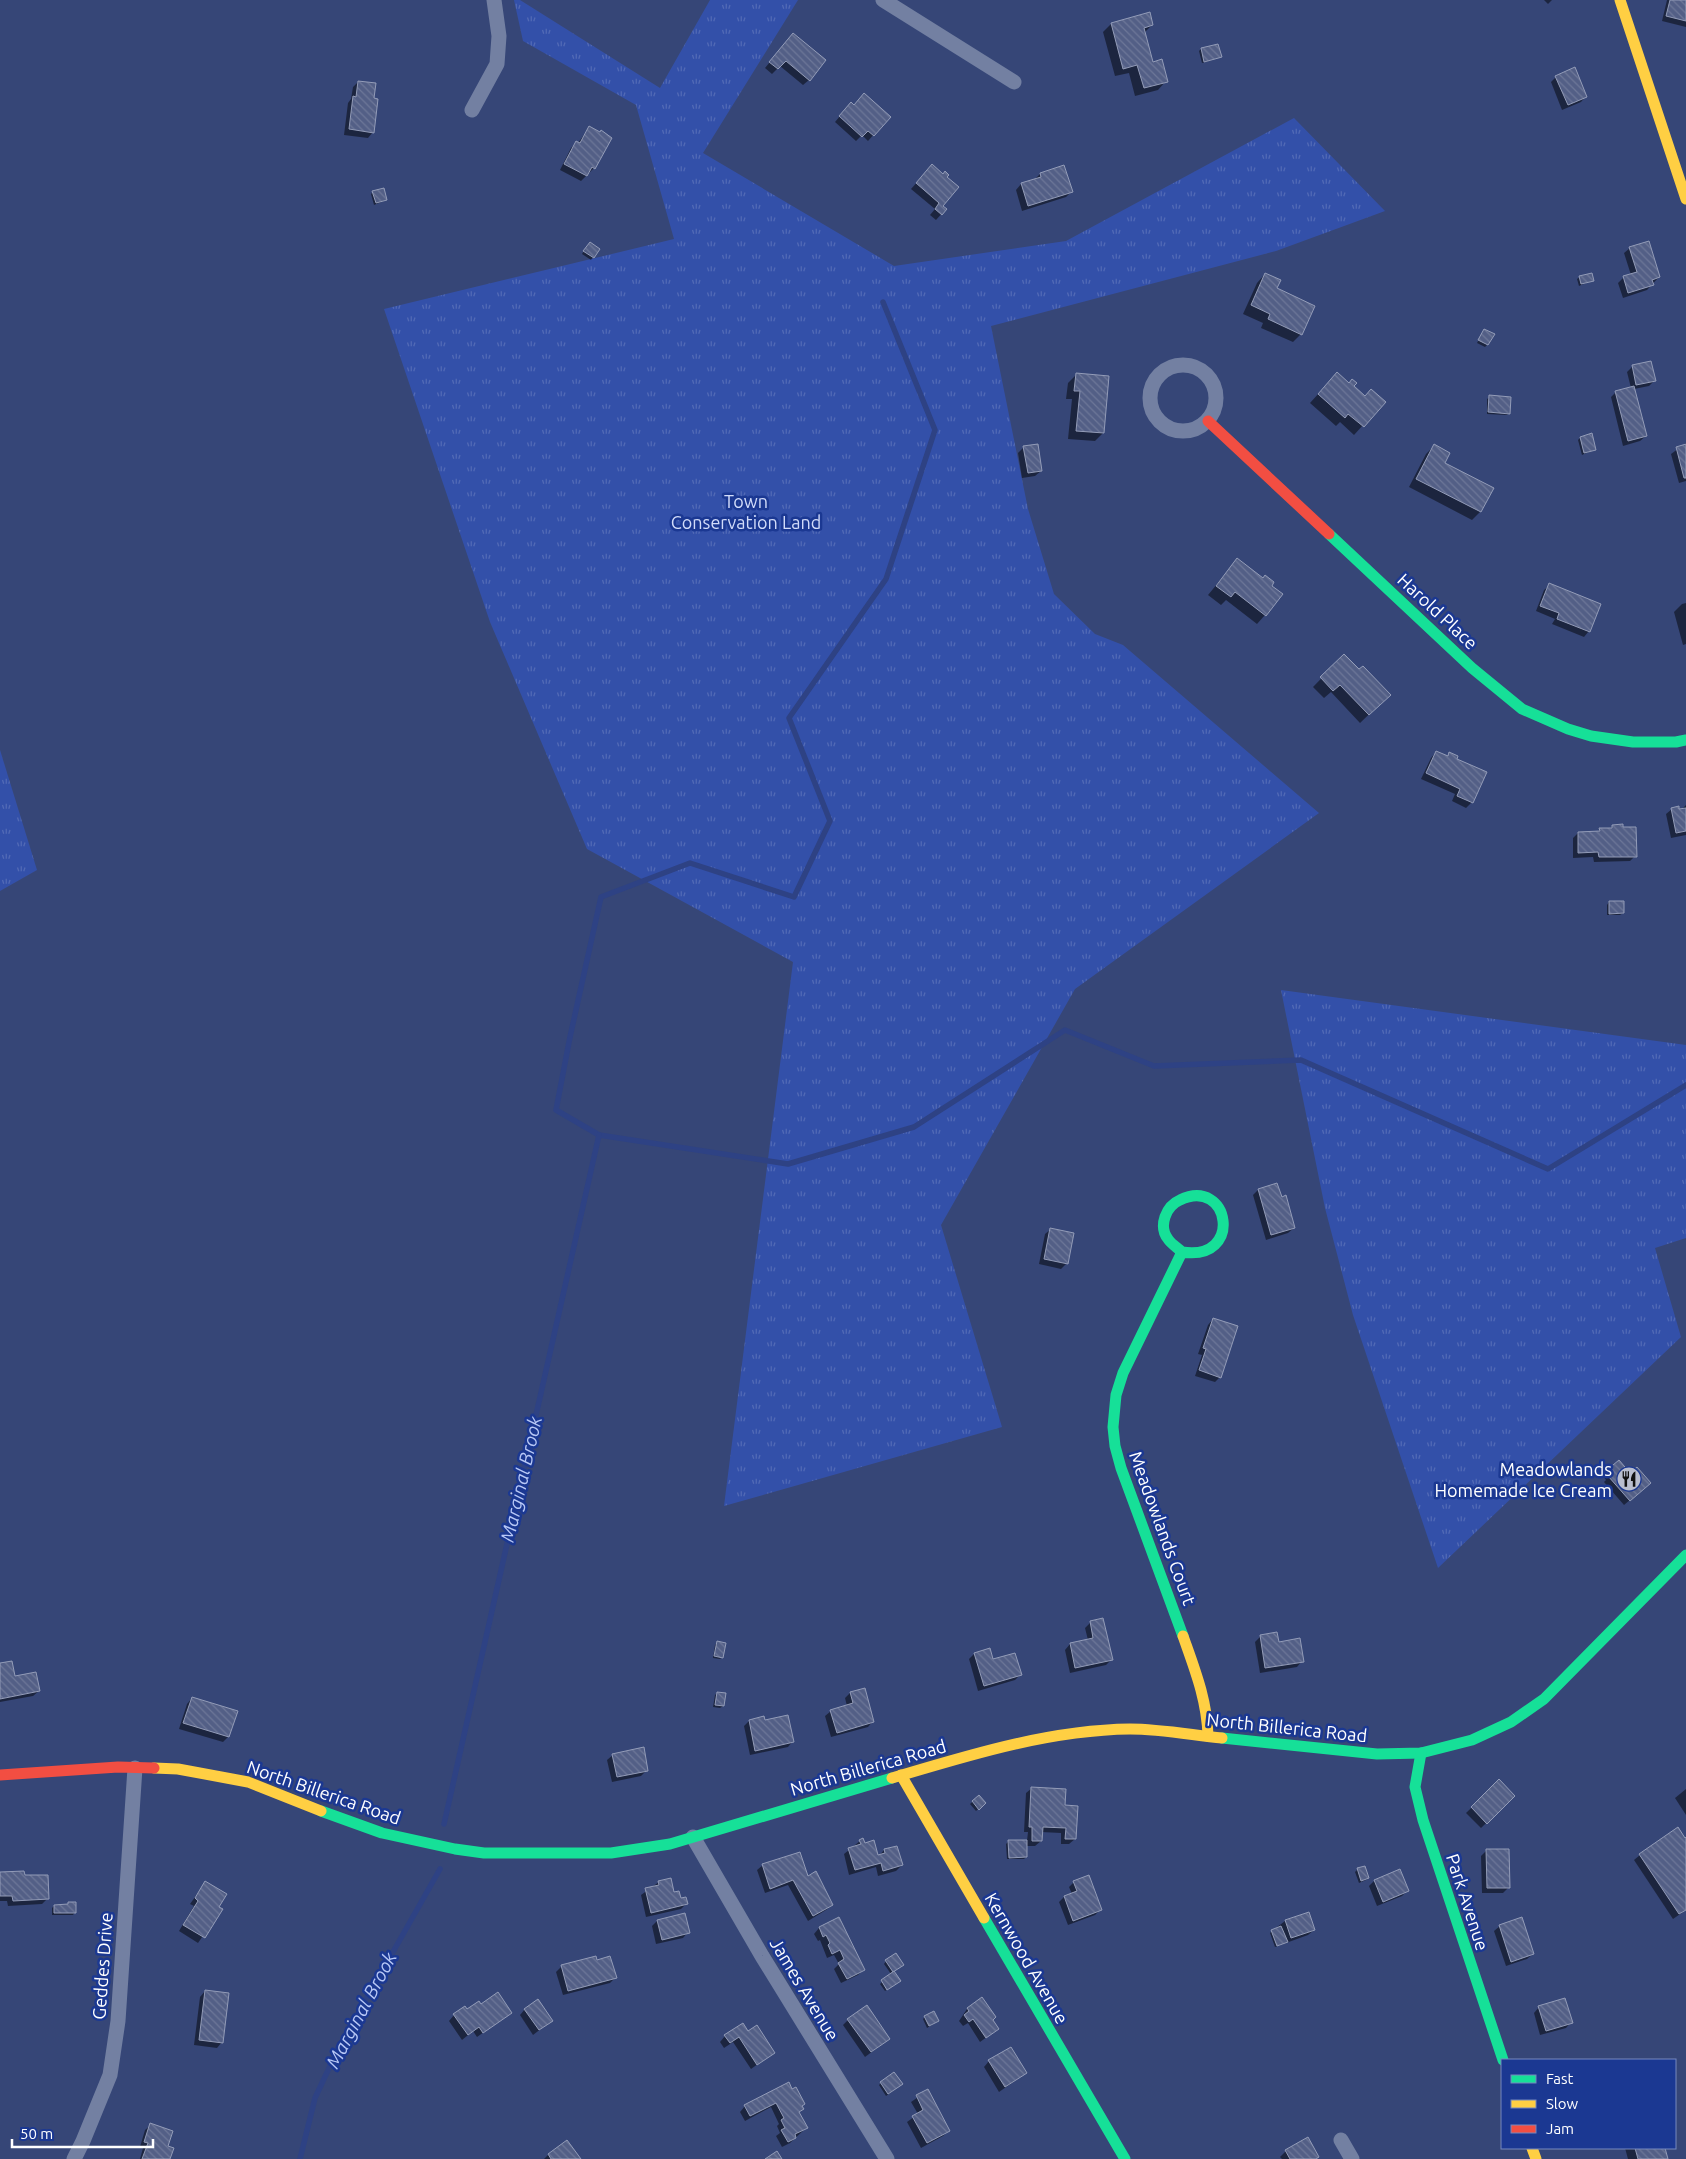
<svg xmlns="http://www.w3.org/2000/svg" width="1686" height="2159" font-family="Ubuntu,sans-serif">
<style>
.park{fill:url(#park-tufts)}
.shadow{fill:#0007}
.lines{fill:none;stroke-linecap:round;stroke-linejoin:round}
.stream{stroke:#2e4284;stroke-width:5.5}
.building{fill:url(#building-back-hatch);stroke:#939cb8}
.street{stroke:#7380a2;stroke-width:15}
.fast{stroke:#16e098;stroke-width:11}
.slow{stroke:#ffcf43;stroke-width:11}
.jam{stroke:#f24e42;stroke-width:11}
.labels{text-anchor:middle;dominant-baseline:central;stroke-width:5;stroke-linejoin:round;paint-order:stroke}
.park-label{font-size:18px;fill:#d2dcfa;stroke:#1b3892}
.street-label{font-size:18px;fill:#fff;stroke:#1b3892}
.poi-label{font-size:18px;fill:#fff;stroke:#1b3892;text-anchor:end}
.water-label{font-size:19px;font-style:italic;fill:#b8c8f6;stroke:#1b3892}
</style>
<defs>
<pattern id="park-tufts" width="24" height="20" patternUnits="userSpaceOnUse" patternTransform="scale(1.25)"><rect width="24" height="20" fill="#3350a9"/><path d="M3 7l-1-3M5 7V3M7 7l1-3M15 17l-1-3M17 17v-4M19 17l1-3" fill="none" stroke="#526ab6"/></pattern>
<pattern id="building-back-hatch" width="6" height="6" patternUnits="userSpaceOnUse" patternTransform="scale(1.25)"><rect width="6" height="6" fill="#535f86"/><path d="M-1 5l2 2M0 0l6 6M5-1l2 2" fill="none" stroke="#6d7798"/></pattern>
</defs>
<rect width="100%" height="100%" fill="#364677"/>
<!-- park -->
<g class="park">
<path d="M514,0H520L660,88L710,0H798L703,153L894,266L1066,241L1294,118L1385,211L1276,251L991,326L1028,509L1054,594L1095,634L1123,645L1319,813L1075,989L941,1225L1002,1427L724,1506L793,962L587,849L490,622L384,309L674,239L636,105L523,41Z"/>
<path d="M0,750L37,870L0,891Z"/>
<path d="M1281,990L1686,1045V1238L1655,1248L1681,1337L1438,1568L1353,1315L1325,1208Z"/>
</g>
<!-- shadow -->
<g class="shadow">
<path d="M1544,0H1552L1548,4Z"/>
<path d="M1667,0H1686V27L1662,21Z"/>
<path d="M1111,24L1152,25L1144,33L1152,63L1166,81L1158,90L1135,96L1129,73L1115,76L1103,32Z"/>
<path d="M788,40L809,80L803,85L780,66L772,74L765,68Z"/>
<path d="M1201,49L1220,57L1202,63L1199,51Z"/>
<path d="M1556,77L1586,96L1581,102L1562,110L1551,82Z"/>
<path d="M358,82L373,99V132L368,138L344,135L348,103L351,99L353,87Z"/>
<path d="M854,106L889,117L868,141L862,135L856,141L835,122L846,109Z"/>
<path d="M589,128L594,168L581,181L560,170L571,148L577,142L578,143Z"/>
<path d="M927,171L946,177L942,206L945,210L936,220L930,215L935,209L911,189Z"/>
<path d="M1040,174L1071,192L1066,197L1022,211L1016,190L1021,184L1034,180Z"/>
<path d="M373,192L386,200L374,205L371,194Z"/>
<path d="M587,246L598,249L591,260L582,254Z"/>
<path d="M1630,248L1659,277L1647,290L1623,298L1618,283L1624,277L1631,275L1624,253Z"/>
<path d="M1265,274L1301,334L1293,342L1261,328L1263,323L1243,314L1257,283Z"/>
<path d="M1580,277L1593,280L1579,286L1577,279Z"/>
<path d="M1484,330L1487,345L1485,347L1477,343Z"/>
<path d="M1650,362L1655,380L1649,386L1634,389L1646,436L1640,441L1623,446L1611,397L1616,392L1631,388L1627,372L1632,367Z"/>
<path d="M1076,375L1103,433L1095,441L1068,439L1072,399H1066L1068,383Z"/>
<path d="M1329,382L1352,386L1365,397L1384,402L1354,435L1340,422L1336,426L1310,403Z"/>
<path d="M1490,397L1509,413L1507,415L1487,414V399Z"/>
<path d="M1580,438L1595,449L1582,455L1578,440Z"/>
<path d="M1686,443V481L1679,483L1671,454Z"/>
<path d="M1434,446L1444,464L1492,489L1480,512L1472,520L1409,487L1426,454Z"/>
<path d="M1024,447L1041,471L1035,476L1022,478L1018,453Z"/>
<path d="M1237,560L1262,580L1265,615L1257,624L1226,600L1221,605L1208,595Z"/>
<path d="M1550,585L1589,631L1584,637L1552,624L1555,619L1536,611L1544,590Z"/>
<path d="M1686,603V644L1683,645L1674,612L1682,604Z"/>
<path d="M1344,655L1359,671L1389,695L1360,723L1331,692L1324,698L1313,687Z"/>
<path d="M1436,752L1446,757L1450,754L1455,759L1472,802L1466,808L1452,801L1455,794L1421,779L1431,758Z"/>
<path d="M1686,805V835L1671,838L1666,814L1672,809L1681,810Z"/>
<path d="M1613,826L1635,856L1630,861L1594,862L1593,857L1573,858V838L1578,833H1597L1600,829H1609Z"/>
<path d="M1609,902L1623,913L1620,915H1607V905Z"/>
<path d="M1258,1190L1281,1198L1294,1228L1288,1233L1266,1240L1253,1195Z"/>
<path d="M1051,1229L1067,1263L1061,1269L1039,1264L1045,1234Z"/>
<path d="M1213,1319L1220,1377L1215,1382L1195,1376L1202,1355L1198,1354L1208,1325Z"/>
<path d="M1608,1471L1644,1488L1624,1505L1604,1482L1606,1480L1603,1476Z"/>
<path d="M1090,1623L1112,1659L1106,1665L1070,1673L1065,1650L1070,1644L1088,1640L1085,1628Z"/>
<path d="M1260,1637L1278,1643L1302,1661L1297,1667L1260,1673L1255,1642Z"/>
<path d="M717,1643L722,1657L720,1659L713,1658L715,1645Z"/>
<path d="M974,1654L992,1660L1020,1675L1015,1680L978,1691L969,1659Z"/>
<path d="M0,1664L14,1677L39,1691L33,1696L0,1702Z"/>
<path d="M717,1693L723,1706L720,1708L713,1707L715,1695Z"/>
<path d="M850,1693L873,1721L868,1727L831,1737L825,1716L831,1711L847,1706L845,1698Z"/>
<path d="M192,1698L228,1737L223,1742L179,1729L187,1704Z"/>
<path d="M763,1718L764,1722L793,1741L788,1747L750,1755L744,1726L749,1721Z"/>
<path d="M613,1755L647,1770L641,1776L612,1782L607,1760Z"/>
<path d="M1499,1781L1514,1796L1481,1828L1466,1813Z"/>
<path d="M1032,1788L1064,1806L1075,1839L1069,1844H1061V1833L1041,1832V1841L1035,1846H1026V1857L1024,1859H1007L1006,1844L1009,1841H1027L1028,1832H1024L1026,1793Z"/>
<path d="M1686,1789V1815L1675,1798Z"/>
<path d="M979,1796L985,1803L976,1811L970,1804Z"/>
<path d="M1686,1838V1910L1673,1919L1634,1860L1640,1855Z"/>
<path d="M860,1841L878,1857L884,1850L897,1847L902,1865L896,1871L878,1876L876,1867L849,1875L844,1854Z"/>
<path d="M1487,1850L1509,1887L1503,1893H1482L1481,1856Z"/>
<path d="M763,1865L807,1878L832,1905L826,1910L808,1921L788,1885L765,1893L757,1870Z"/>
<path d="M1358,1869L1368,1878L1366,1880L1359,1883L1355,1872Z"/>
<path d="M1399,1870L1408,1890L1402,1896L1377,1906L1369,1886L1374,1881Z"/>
<path d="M0,1873L47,1899L42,1904L8,1906L7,1901H0Z"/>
<path d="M206,1882L217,1908L221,1910L198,1943L179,1931L194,1906L190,1904Z"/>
<path d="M659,1882L686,1904L681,1909L646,1917L641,1895Z"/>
<path d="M1074,1882L1100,1910L1095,1915L1068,1925L1059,1902L1064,1897L1072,1894L1069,1887Z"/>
<path d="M69,1903L75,1912L73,1915H52V1908L54,1906H66Z"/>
<path d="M1309,1914L1314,1930L1308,1935L1275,1947L1270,1933L1272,1931L1285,1921Z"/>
<path d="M838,1919L864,1969L858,1975L841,1983L834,1969L839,1964L834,1955L827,1958L820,1940L818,1941L814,1934L819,1928Z"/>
<path d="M657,1921L688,1932L683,1938L656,1944L652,1926Z"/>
<path d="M1500,1926L1533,1954L1527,1959L1506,1966L1494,1931Z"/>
<path d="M596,1961L615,1978L610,1983L563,1995L556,1972L562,1966Z"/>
<path d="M886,1961L893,1971L897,1983L885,1991L880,1984L891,1974L884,1964Z"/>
<path d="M205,1991L222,2042L217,2048L194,2045L200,1997Z"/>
<path d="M982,1999L998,2029L980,2042L968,2023L963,2026L959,2021L967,2009Z"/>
<path d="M481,2006L511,2013L477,2037L473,2031L462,2040L449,2021L454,2015Z"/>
<path d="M1539,2007L1571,2022L1566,2028L1540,2035L1534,2013Z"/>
<path d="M525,2009L551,2021L533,2035L520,2015Z"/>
<path d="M925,2017L938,2021L927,2028L923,2019Z"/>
<path d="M848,2020L889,2039L865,2057L843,2025Z"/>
<path d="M747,2032L774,2052L751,2069L733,2042L724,2048L720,2042L725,2036Z"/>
<path d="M989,2061L1026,2073L999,2092L984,2067Z"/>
<path d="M881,2083L899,2086L886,2096L879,2085Z"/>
<path d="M788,2084L803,2109L798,2113L806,2128L790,2143L782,2147L776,2136L780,2133L777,2126L779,2124L771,2107L745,2121L740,2112L745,2106Z"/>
<path d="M927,2091L948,2131L943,2136L921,2148L907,2122L918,2114L911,2102Z"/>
<path d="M151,2125L167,2147L169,2159H140L143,2148L140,2147L145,2130Z"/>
<path d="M567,2141L579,2159H544L548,2155Z"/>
<path d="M1625,2148H1663L1667,2159H1628Z"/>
<path d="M1286,2151L1315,2159H1282L1280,2157Z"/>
</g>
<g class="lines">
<!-- stream -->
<g class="stream">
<path d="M883,302L935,430L886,579L789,718L830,821L794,897L690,863L601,897L570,1037L556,1110L599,1135L788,1164L914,1127L1065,1030L1154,1066L1301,1060L1548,1169L1686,1085"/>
<path d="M444,1824L599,1135"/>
<path d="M300,2159L315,2098L338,2049L440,1869"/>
</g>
</g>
<!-- building -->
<g class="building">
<path d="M1670,0H1686V21L1666,16Z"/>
<path d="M1150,12L1153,25L1144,28L1153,62L1162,59L1168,82L1144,88L1137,65L1123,69L1111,23Z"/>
<path d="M793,33L826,60L810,81L786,61L778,69L769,62Z"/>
<path d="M1218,44L1222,57L1204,62L1201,48Z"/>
<path d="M1575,67L1587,97L1568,105L1555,76Z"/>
<path d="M358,81L376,83L374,98L378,99L374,133L349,129L353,96L356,97Z"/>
<path d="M864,93L891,117L874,136L868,131L862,137L839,116L851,102L854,105Z"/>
<path d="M589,126L600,132L601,130L612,138L595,169L592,167L587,176L564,164L576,141L580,143Z"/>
<path d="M932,164L943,174L945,171L949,175L947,177L959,187L943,206L947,209L942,215L935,209L939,203L916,183Z"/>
<path d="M1064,165L1073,192L1028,206L1021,183L1041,177L1040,173Z"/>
<path d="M384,188L387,200L376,203L372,191Z"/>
<path d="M1649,241L1660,277L1652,280L1654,285L1628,293L1623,276L1637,272L1629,247Z"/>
<path d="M590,242L600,249L594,258L583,251Z"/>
<path d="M1265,273L1281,280L1277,288L1315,306L1302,335L1268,319L1270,314L1251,305Z"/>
<path d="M1592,273L1594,281L1581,284L1579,276Z"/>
<path d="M1484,329L1495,334L1488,345L1478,340Z"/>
<path d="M1651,361L1656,381L1636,385L1632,365Z"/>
<path d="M1337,372L1349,383L1352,379L1357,383L1354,386L1365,396L1371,389L1386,402L1364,427L1348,414L1345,418L1318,394Z"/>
<path d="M1076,373L1109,376L1104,433L1076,431L1080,391H1074Z"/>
<path d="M1634,386L1647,436L1628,441L1615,391Z"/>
<path d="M1489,395L1511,397L1510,414L1488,412Z"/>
<path d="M1592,433L1596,450L1584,453L1580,437Z"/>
<path d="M1038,444L1042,471L1028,473L1023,446Z"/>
<path d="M1434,444L1450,453L1445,463L1494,488L1481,512L1416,479Z"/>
<path d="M1686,444V478H1684L1676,447Z"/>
<path d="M1237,558L1263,578L1265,575L1274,582L1272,586L1283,594L1266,616L1235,592L1231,597L1216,586Z"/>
<path d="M1549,583L1601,604L1590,632L1557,619L1559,613L1540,606Z"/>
<path d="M1344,654L1359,669L1363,666L1391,695L1369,715L1340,685L1333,691L1320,677Z"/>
<path d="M1436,751L1448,756L1449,752L1458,756L1457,759L1487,772L1473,803L1457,796L1460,789L1426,773Z"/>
<path d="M1679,806V809L1686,808V831L1676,833L1671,808Z"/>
<path d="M1623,824V827H1636L1637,857H1599L1598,852L1578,853V832L1600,831L1599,828H1612V825Z"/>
<path d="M1609,901H1624V913L1609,914Z"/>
<path d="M1277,1183L1282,1197L1286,1195L1295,1228L1271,1235L1258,1189Z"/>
<path d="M1050,1228L1074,1233L1068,1264L1044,1259Z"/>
<path d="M1213,1318L1238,1326L1221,1378L1199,1370L1206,1349L1203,1348Z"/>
<path d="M1619,1460L1630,1473L1637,1467L1651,1483L1630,1501L1608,1476L1610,1474L1607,1470Z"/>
<path d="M1103,1618L1113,1660L1075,1668L1070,1643L1093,1638L1090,1621Z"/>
<path d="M1277,1632L1279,1642L1300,1638L1304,1662L1265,1668L1260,1635Z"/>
<path d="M717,1641L726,1643L723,1658L714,1656Z"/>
<path d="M990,1648L993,1659L1015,1653L1022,1675L984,1686L974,1653Z"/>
<path d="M12,1661L15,1676L36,1672L40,1691L0,1699V1663Z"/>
<path d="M865,1688L874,1722L837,1733L830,1710L853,1703L850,1692Z"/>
<path d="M717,1692L726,1693L724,1706L715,1705Z"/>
<path d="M192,1697L238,1711L229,1737L183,1723Z"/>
<path d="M788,1715L794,1742L755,1751L749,1720L764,1716L765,1720Z"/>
<path d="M644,1747L648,1771L617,1777L612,1754Z"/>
<path d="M1499,1779L1515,1796L1487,1824L1471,1807Z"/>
<path d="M1031,1787L1066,1789L1065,1805L1078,1806L1076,1839H1065L1066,1828L1043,1827L1042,1841H1032V1827H1029Z"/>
<path d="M979,1795L986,1803L979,1810L972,1801Z"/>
<path d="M1678,1827L1685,1838L1686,1837V1910L1679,1914L1639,1854Z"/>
<path d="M863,1838L865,1843L874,1840L878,1855L885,1853L884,1849L897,1846L903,1865L883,1871L881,1863L855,1870L848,1848L861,1844L859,1840Z"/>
<path d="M1008,1840H1027V1857L1009,1858Z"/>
<path d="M1486,1849H1509L1510,1888H1487Z"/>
<path d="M800,1852L808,1876L816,1871L833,1905L813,1916L793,1880L770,1889L762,1864Z"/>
<path d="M1365,1866L1369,1878L1361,1881L1357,1868Z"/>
<path d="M1400,1869L1409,1891L1383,1902L1374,1880Z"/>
<path d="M24,1871L25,1875H48L49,1899L13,1901L12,1896H0V1872Z"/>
<path d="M1089,1875L1102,1910L1073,1921L1064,1896L1077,1891L1073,1881Z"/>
<path d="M671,1878L674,1892L679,1891L681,1898L686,1897L688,1904L651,1913L645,1888L659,1885L658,1881Z"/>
<path d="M205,1881L227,1894L219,1907L223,1909L205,1938L183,1925L198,1901L195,1898Z"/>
<path d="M68,1902H76V1913H54V1905L68,1904Z"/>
<path d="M1309,1912L1315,1930L1291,1938L1285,1920Z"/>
<path d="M685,1913L690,1933L662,1940L657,1920Z"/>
<path d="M839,1917L865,1970L847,1979L838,1963L844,1959L840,1950L832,1954L828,1945L830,1943L826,1935L823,1937L819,1927Z"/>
<path d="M1522,1917L1534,1954L1511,1962L1499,1925Z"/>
<path d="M1281,1926L1288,1942L1277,1946L1271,1930Z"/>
<path d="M896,1953L904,1965L893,1972L885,1960Z"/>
<path d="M596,1956L597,1960L610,1956L617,1978L568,1991L561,1965Z"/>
<path d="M894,1971L901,1981L887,1990L881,1980Z"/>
<path d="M205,1990L229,1993L223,2043L199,2040Z"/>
<path d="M498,1992L512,2013L483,2033L479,2027L468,2035L453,2014L465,2006L467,2009L479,2001L481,2004Z"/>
<path d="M982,1997L996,2017L993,2020L999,2029L986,2038L973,2019L969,2022L964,2015L969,2011L967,2008Z"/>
<path d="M1565,1998L1573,2023L1546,2031L1538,2006Z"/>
<path d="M538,1999L553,2021L539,2030L524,2009Z"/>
<path d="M867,2005L890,2039L871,2052L847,2019Z"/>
<path d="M934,2011L939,2021L929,2026L924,2016Z"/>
<path d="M743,2023L748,2031L757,2025L775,2053L757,2065L739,2037L730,2043L724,2035Z"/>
<path d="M1011,2047L1027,2073L1005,2087L988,2060Z"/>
<path d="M894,2072L903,2084L888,2094L880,2082Z"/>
<path d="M789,2082L792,2089L796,2087L805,2104L802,2106L804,2109L799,2112L808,2128L795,2134L796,2138L788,2142L781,2130L785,2128L781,2120L784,2118L776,2103L750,2116L744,2105Z"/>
<path d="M928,2089L950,2131L927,2143L912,2116L923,2110L916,2095Z"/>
<path d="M150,2123L173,2131L168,2146L174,2148L170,2159H142L148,2143L144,2142Z"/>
<path d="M1308,2137L1319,2157L1316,2159H1290L1285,2150Z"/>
<path d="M567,2140L581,2159H551L548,2154Z"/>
<path d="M1635,2148H1665L1668,2159H1638Z"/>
<path d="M777,2151L782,2159H765Z"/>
</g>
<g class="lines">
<!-- street -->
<g class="street">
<path d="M883,0L1014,82"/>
<path d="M472,110L497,64L499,36L494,0"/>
<circle cx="1183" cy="398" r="33"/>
<path d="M693,1837L762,1956L887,2159"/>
<path d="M1341,2140L1352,2159"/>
<path d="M74,2159L83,2141L110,2075L118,2021L135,1768"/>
</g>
<!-- fast -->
<g class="fast">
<path d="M1329,534L1472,668L1522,709L1568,729L1591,736L1633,742H1676L1686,740"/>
<path d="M1182,1252C1178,1248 1171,1244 1168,1239C1158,1226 1166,1206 1180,1200C1230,1176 1244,1262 1182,1252L1123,1373L1116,1395L1113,1427L1115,1446L1121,1468L1183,1636"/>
<path d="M1222,1738L1377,1754L1421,1753L1472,1740L1511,1722L1544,1699L1686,1555"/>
<path d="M1421,1753L1415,1787L1423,1820L1503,2060"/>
<path d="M321,1811L382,1833L455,1849L484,1853H611L670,1844L892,1778"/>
<path d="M984,1918L1125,2159"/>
</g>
<!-- slow -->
<g class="slow">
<path d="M1620,0L1686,199"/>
<path d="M1183,1636C1195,1670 1207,1700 1208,1736"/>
<path d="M154,1768L178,1769L248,1782L321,1811"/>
<path d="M901,1775L984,1918"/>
<path d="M892,1778C969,1755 1049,1730 1130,1729C1160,1729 1192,1735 1222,1738"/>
<path d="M1532,2148L1536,2159"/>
</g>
<!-- jam -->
<g class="jam">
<path d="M1208,421L1329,534"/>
<path d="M0,1775L118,1767L154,1768"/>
</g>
</g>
<!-- icons -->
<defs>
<symbol id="restaurant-disc" viewBox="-11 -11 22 22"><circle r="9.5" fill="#b9becf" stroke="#1b3892"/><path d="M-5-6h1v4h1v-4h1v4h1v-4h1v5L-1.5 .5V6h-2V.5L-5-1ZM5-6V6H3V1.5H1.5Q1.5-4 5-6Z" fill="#111"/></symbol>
</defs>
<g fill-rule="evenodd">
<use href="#restaurant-disc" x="1615" y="1465" width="28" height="28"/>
</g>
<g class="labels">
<!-- park labels -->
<g class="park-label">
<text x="746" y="501">Town<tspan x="746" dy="21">Conservation Land</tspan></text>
</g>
<!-- street labels -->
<g class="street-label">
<text transform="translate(1438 611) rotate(43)">Harold Place</text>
<text transform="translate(1163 1528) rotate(70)">Meadowlands Court</text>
<text transform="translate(1287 1727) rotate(6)">North Billerica Road</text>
<text transform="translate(868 1767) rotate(-16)">North Billerica Road</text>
<text transform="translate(324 1792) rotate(19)">North Billerica Road</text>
<text transform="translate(1468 1902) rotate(72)">Park Avenue</text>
<text transform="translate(1027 1958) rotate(60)">Kernwood Avenue</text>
<text transform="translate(102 1966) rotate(-86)">Geddes Drive</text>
<text transform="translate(805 1989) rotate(59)">James Avenue</text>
</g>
<!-- poi labels -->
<g class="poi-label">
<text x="1612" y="1469">Meadowlands<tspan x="1612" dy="21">Homemade Ice Cream</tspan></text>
</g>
<!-- water labels -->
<g class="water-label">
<text transform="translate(521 1479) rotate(-77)">Marginal Brook</text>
<text transform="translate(361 2010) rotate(-62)">Marginal Brook</text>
</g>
</g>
<!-- legend -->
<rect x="1501" y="2059" width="175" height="90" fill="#1b3892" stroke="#7688be"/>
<rect x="1511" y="2075" width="25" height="8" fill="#16e098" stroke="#7688be"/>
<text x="1546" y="2084" font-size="15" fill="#ffffff">Fast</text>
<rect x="1511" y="2100" width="25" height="8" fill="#ffcf43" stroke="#7688be"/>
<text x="1546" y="2109" font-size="15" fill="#ffffff">Slow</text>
<rect x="1511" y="2125" width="25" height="8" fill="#f24e42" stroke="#7688be"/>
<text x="1546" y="2134" font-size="15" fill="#ffffff">Jam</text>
<!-- scale -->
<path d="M12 2139v8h141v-8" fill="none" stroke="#ffffff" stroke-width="2.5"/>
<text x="20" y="2139" font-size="15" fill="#ffffff" stroke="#1b3892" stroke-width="4" paint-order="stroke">50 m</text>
</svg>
